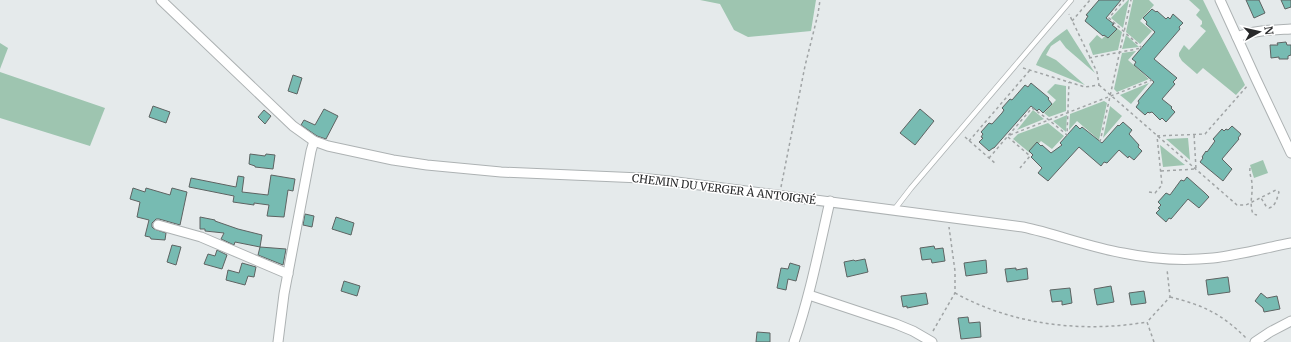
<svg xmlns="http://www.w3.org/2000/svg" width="1291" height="342" font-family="Merriweather,serif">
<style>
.green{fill:#9ec5b0}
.building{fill:#77bbb2;stroke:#5e6362}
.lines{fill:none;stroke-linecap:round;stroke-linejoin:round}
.lane-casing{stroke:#adb2b3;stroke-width:6}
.street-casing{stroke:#adb2b3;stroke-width:11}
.path{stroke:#a0a4a5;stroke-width:1.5;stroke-dasharray:3 3;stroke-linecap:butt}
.lane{stroke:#fff;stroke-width:4.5}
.street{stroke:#fff;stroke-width:9}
.labels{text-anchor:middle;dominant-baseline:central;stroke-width:3;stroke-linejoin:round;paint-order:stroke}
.street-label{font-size:11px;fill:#28292a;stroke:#fff}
</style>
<rect width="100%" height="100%" fill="#e5eaeb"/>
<!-- green -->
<g class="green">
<path d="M700,0H816L811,31L748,37L734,30L720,4Z"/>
<path d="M1128,0H1129L1123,28L1111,18Z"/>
<path d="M1133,0H1149L1154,5L1140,21L1152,31L1140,44L1126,32Z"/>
<path d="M1189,0H1203L1245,85L1236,95L1203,68L1197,74L1182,61L1179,56V53L1184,45L1189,50L1206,31L1200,26L1202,24V21L1196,15L1200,10Z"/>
<path d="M1114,26L1122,32L1118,50L1093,55L1089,44L1097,35L1102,39Z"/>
<path d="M1067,29L1095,73L1066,48L1060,40L1051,46L1046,55L1056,60L1085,85L1036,65C1045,46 1050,41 1067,29Z"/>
<path d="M1126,35L1139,47L1122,49Z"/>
<path d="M0,43L8,48L0,69Z"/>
<path d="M1136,51L1128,60L1149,79L1117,92L1114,89L1122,53Z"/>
<path d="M0,72L105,108L90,146L0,118Z"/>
<path d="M1149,83L1131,104L1120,95Z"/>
<path d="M1055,84L1066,86V111L1049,117L1044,113L1056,100L1047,92Z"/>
<path d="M1104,101L1107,103L1099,140L1077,121L1069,130L1070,114Z"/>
<path d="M1110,106L1122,116L1103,138Z"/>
<path d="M1033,110L1044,119L1017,130Z"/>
<path d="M1067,115L1066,132L1053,121Z"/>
<path d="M1048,123L1064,136L1052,149L1041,141L1030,153L1013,139L1018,134Z"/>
<path d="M1188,138L1190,160L1166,139Z"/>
<path d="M1160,145L1185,165L1163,167Z"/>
<path d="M1263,160L1268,173L1254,178L1250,165Z"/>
</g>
<!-- building -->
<g class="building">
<path d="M1099,0H1121L1106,18L1114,24L1112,25L1117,29L1108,38L1104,35L1103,36L1085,21L1088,16L1086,15Z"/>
<path d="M1246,0H1259L1265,13L1254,18Z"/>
<path d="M1281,0H1291V7L1285,9Z"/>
<path d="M1152,9L1156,12L1157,11L1166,19L1168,17L1170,19L1173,14L1183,23L1179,27L1180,29L1154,59L1177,78L1173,82L1175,84L1162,99L1172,107L1171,108L1175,112L1166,122L1162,118L1160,120L1152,112L1149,113L1148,112L1145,115L1136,107L1139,103L1138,101L1154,82L1134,65L1136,62L1132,59L1155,32L1146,24L1147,22L1143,18Z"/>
<path d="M1286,42L1287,45H1291V55L1288,56V59H1279V57L1271,58L1270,45H1278L1277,43Z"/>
<path d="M293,75L302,78L297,94L288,91Z"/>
<path d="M1031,83L1049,98L1048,99L1052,104L1043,113L1039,109L1037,111L1031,106L994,148H993L989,151L979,142L983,138L981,137L983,134L981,132L989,123L992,124L1002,113L1004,110L1002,108L1010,99L1012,100L1025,85L1028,87Z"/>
<path d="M153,106L170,112L166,123L149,117Z"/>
<path d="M324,109L338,116L326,139L317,136L301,125L304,120L315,125Z"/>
<path d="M920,109L934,121L915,145L900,133Z"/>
<path d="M264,110L271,116L265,124L258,117Z"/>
<path d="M1123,122L1132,130L1129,134L1139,145L1138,147L1142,151L1134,160L1129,156L1128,158L1119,150L1107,163L1104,162L1101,166L1079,147L1048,181L1038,173L1042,168L1031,157L1033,155L1029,151L1037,142L1041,146L1042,145L1051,153L1062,145L1060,143L1076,125L1080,129L1082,127L1102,143L1118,125L1119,126Z"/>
<path d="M1232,126L1241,134L1238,138L1239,139L1222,159L1232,169L1223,181L1200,162L1203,158L1202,157L1206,151L1207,152L1215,141L1213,139L1222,129L1224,131L1226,129L1228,130Z"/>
<path d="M250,154L265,156L266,154L275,155L273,169L255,167V166L249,164Z"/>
<path d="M271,175L295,179L293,191L288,190L284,217L267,216L269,205L254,203V205L233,202L234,196L189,187L191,178L236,187L238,176L244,177L242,192L268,195Z"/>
<path d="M1187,177L1205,193L1209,197L1199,208L1188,199L1171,219L1169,218L1166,222L1156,213L1160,209L1158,208L1161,205L1158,202L1166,193L1170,195L1181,180L1184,181Z"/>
<path d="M133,188L145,192L146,188L170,195L172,188L187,192L180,225L159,219H156L152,223V227L154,229L166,233L165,240L151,239L150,237L145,236L149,220L137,217L140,202L130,199Z"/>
<path d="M305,214L314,216L312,227L303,225Z"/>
<path d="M200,217L215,220V221L238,229L262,235L260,247L235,242L234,245L221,239L224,233L205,231V229H200Z"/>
<path d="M336,217L354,223L351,235L332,229Z"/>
<path d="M172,245L181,247L176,265L167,262Z"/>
<path d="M934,246L935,249L943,248L945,261L932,263L931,259L922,260L920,248Z"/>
<path d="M260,247L286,249L283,265L258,255Z"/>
<path d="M217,250L227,255L222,269L204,264L208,254L215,256Z"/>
<path d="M865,259L868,272L847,277L844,262L854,260L855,261Z"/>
<path d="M986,260L987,273L966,276L964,263Z"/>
<path d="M242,263L256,267L254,277L248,276L245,285L226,280L228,270L239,273Z"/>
<path d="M790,263L800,266L796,281L788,279L786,290L777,288L781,268L788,269Z"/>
<path d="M1016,268V270L1027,268L1028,279L1007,282L1005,269Z"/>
<path d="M1228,277L1230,292L1208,295L1206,280Z"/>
<path d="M344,281L360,286L357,296L341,291Z"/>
<path d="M1111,286L1114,302L1097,305L1094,289Z"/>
<path d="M1070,288L1072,303L1062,305V301L1052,302L1050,290Z"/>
<path d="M1144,291L1146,303L1131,305L1129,293Z"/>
<path d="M926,293L928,304L907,308V306L903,307L901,296Z"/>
<path d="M1261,293L1267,298L1277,296L1280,309L1264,312L1263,308L1255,301Z"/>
<path d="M968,317L969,323L980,322L981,337L961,339L958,318Z"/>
<path d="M757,332L770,333V342H756Z"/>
</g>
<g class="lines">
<defs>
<path id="lane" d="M894,210L911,188L1071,0"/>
<g id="street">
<path d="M161,0L293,126L314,141L328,146L393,160L427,165L501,172L641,178L669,181L1023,227C1056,234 1089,247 1123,253C1152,259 1183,261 1213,258C1239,255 1265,248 1291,243"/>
<path d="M1220,0L1256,79L1291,153"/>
<path d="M1237,37C1254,30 1274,30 1291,29"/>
<path d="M158,225L201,237L288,274"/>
<path d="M809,295L896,324L913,331L932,342"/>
<path d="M278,342L284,294L311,151L314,141"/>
<path d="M794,342C810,296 819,249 830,201"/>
<path d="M1255,342L1270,332L1291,321"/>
</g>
</defs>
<!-- lane casing -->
<use href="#lane" class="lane-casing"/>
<!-- street casing -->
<use href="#street" class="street-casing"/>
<!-- path -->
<g class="path">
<path d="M1072,21L1090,0"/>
<path d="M1089,58L1142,48L1109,18L1124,0"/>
<path d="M1023,68L1085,87L1099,85L1097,72L1069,14"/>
<path d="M1099,85L1237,205H1246L1276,190L1279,192C1277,198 1276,206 1269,208L1266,206L1261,198"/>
<path d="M1010,135L1152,80"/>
<path d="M965,137L996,164"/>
<path d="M1008,137L1030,156L1020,168"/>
<path d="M969,141L1030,70"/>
<path d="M1100,142L1131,0"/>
<path d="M989,158L1032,108L1049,120L1067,135L1069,82"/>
<path d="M1250,168C1249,174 1252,179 1252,184C1253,195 1249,203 1253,214L1257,215"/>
<path d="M1161,171L1196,169L1194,134"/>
<path d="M781,187L805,66L818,14L820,0"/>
<path d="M1149,192L1155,193L1162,185L1157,136L1205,134L1248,85"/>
<path d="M955,293C1013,325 1082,333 1147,322"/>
<path d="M1170,297C1203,305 1222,314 1246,338"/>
<path d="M933,331L955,293V271L949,227"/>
<path d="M1154,342L1147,322L1170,297L1167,269"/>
</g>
<!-- lane -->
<use href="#lane" class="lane"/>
<!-- street -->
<use href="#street" class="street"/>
</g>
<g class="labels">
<!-- street labels -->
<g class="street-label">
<text transform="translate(724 189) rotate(7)">CHEMIN DU VERGER À ANTOIGNÉ</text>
</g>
</g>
<!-- north arrow -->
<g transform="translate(1259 32) rotate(82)" stroke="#ffffff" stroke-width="3" paint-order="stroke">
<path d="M0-3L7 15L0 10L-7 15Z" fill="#28292a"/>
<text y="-6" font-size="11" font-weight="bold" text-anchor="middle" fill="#28292a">N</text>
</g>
</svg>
